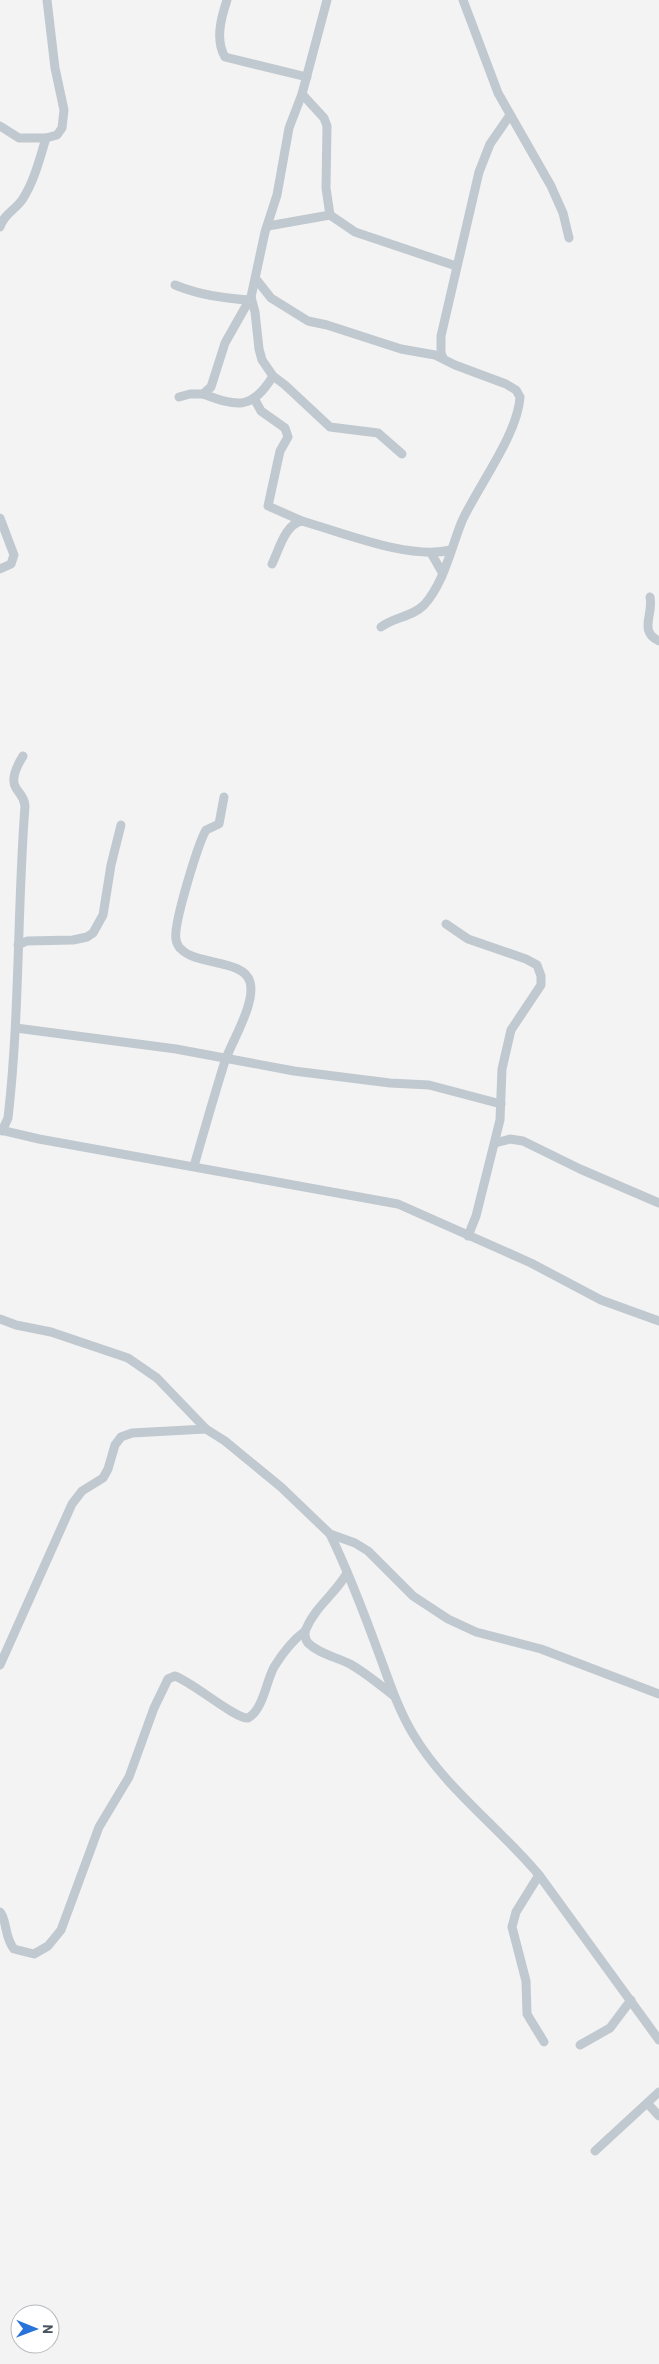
<svg xmlns="http://www.w3.org/2000/svg" width="659" height="2364" font-family="Barlow,sans-serif">
<style>
.lines{fill:none;stroke-linecap:round;stroke-linejoin:round}
.minor{stroke:#c1c9d0;stroke-width:9}
</style>
<rect width="100%" height="100%" fill="#f4f3f3"/>
<g class="lines">
<!-- minor -->
<g class="minor">
<path d="M227,0C221,18 215,40 225,57L307,77"/>
<path d="M463,0L498,93L551,186L563,213L569,238"/>
<path d="M302,94L324,118L327,126L326,188L330,215L355,232L456,266"/>
<path d="M0,126L19,138H46"/>
<path d="M268,226L330,215"/>
<path d="M0,227C4,214 15,210 22,200C34,182 40,158 46,138L57,135L62,128L64,110L55,68L47,0"/>
<path d="M256,279L271,298L308,321L327,325L401,349L435,355L455,365L506,384L516,390L520,397C518,434 478,486 462,521C451,548 444,583 424,605C412,617 394,617 381,627"/>
<path d="M175,285C200,295 222,298 249,300"/>
<path d="M251,297L255,312L259,349L262,360L273,376L285,385L330,427L378,433L402,454"/>
<path d="M443,358L441,353V336L479,172L490,144L510,115"/>
<path d="M203,394C238,407 252,410 273,376"/>
<path d="M179,397L190,394H203L211,387L225,343L251,297L265,232L277,195L289,128L302,94L327,0"/>
<path d="M255,400L261,411L285,428L288,437L280,451L268,506L302,521"/>
<path d="M0,518L14,555L11,564L0,569"/>
<path d="M431,553L442,572"/>
<path d="M272,564C279,550 285,524 302,521C344,533 409,560 451,550"/>
<path d="M650,597C654,614 638,631 659,641"/>
<path d="M446,924L468,939L526,959L537,965L541,976V985L511,1030L502,1069L500,1120L476,1216L468,1236"/>
<path d="M18,945L27,941L73,940L87,937L93,933L103,915L111,865L121,825"/>
<path d="M16,1028L176,1049L294,1071L390,1083L429,1085L501,1104"/>
<path d="M0,1130L39,1139L398,1204L531,1263L601,1300L659,1321"/>
<path d="M2,1131L8,1118C20,1014 17,910 25,806C24,796 20,795 16,788C10,779 18,764 23,756"/>
<path d="M495,1143L510,1139L523,1141L580,1169L659,1203"/>
<path d="M194,1166C204,1131 214,1096 225,1061C232,1041 256,1003 250,982C244,959 197,966 181,949C179,948 176,942 176,939C173,925 198,844 206,830L219,824L224,797"/>
<path d="M0,1319L16,1325L51,1332L128,1358L157,1378L206,1429"/>
<path d="M330,1534C349,1573 364,1613 379,1654C389,1681 398,1709 413,1734C445,1788 499,1827 539,1875L659,2040"/>
<path d="M347,1573C336,1593 315,1607 306,1629C304,1633 305,1639 308,1643C319,1654 336,1657 350,1664C366,1673 380,1685 394,1696"/>
<path d="M0,1665L72,1504L82,1491L103,1478L108,1469L115,1445L121,1437L132,1433L206,1429L225,1441L281,1487L330,1534L355,1543L368,1551L413,1596L448,1619L476,1632L541,1649L659,1694"/>
<path d="M539,1875L516,1912L512,1927L526,1981L527,2014L544,2042"/>
<path d="M0,1912C7,1919 4,1937 14,1949L34,1954L48,1946L61,1930L99,1827L129,1777L154,1708L168,1679L175,1676C194,1683 235,1719 248,1718C263,1710 266,1682 274,1667C282,1654 293,1640 305,1631"/>
<path d="M580,2045L610,2028L631,2000"/>
<path d="M648,2104L659,2116"/>
<path d="M595,2151L659,2092"/>
</g>
</g>
<!-- north arrow -->
<g transform="translate(35 2329) rotate(91)"><circle r="24" fill="#ffffff" stroke="#b7bbbf"/>
<path d="M0-4L9 19L0 12L-9 19Z" fill="#2873d9"/>
<text y="-8" font-size="14" font-weight="bold" text-anchor="middle" fill="#4b555f">N</text>
</g>
</svg>
